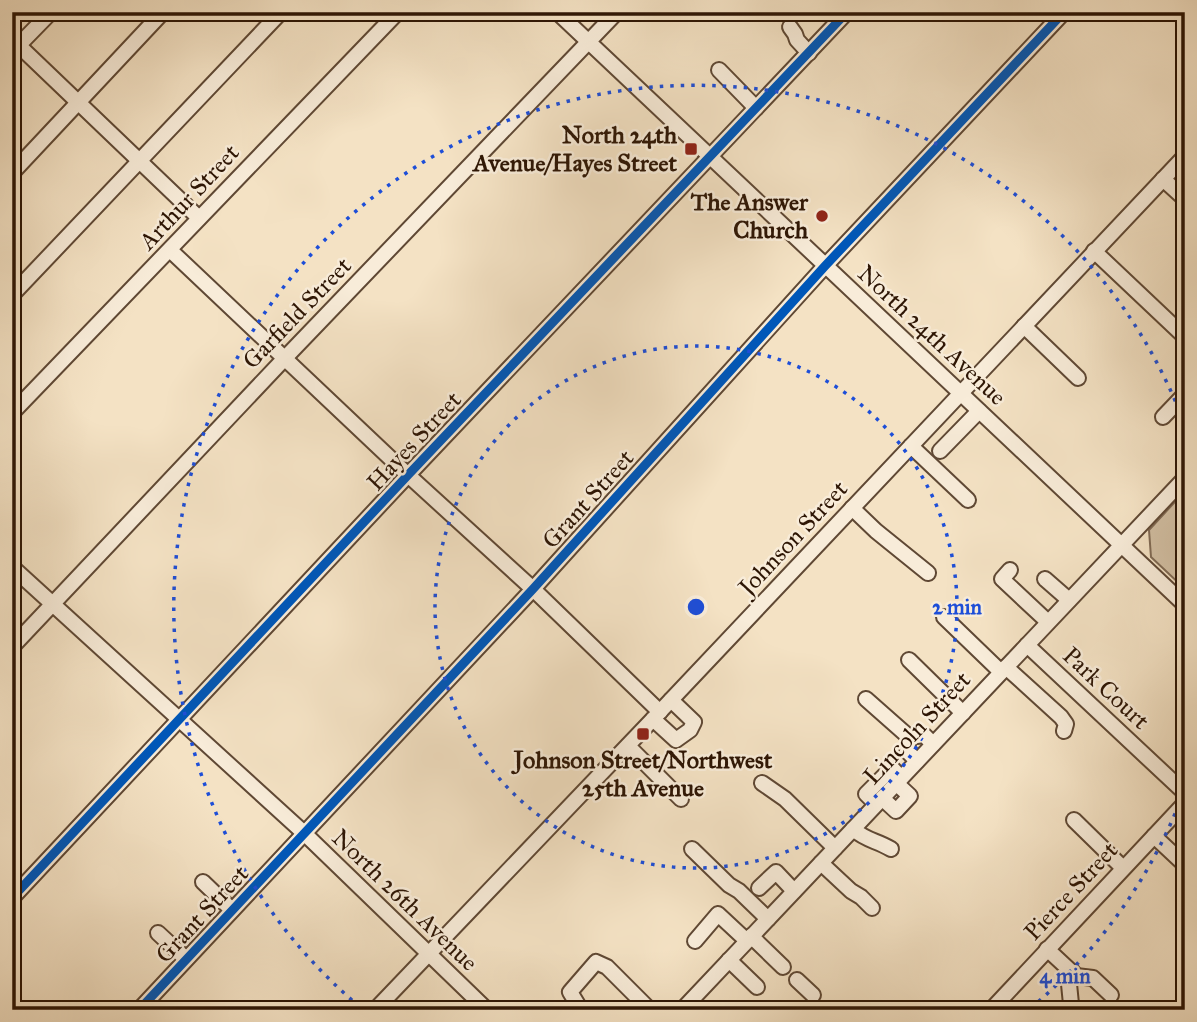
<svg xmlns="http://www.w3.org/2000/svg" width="1197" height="1022" font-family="'IM FELL Great Primer',serif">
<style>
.green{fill:#d2bfa3;stroke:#806a54;stroke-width:2}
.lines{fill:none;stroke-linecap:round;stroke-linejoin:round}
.minor-casing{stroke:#5f4834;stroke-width:18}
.minor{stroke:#f8ecd9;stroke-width:14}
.cycleway-casing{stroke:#f8ecd9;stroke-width:13}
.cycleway{stroke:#0057b8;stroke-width:9}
.ring{fill:none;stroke:#1d4ed8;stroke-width:3.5;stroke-dasharray:3.5 7}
.poi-dot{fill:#8f2418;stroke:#f8ecd9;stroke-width:2.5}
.labels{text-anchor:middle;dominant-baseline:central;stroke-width:5;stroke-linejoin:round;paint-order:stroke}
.poi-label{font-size:24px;font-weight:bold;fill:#2d1504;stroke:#f8ecd9;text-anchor:end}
.street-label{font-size:24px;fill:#2d1504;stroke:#f8ecd9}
.centre{fill:#1d4ed8;stroke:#f8ecd9;stroke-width:3.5}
.ring-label{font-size:21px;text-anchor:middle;font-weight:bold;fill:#1d4ed8;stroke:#f8ecd9;stroke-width:5;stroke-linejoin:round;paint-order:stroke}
</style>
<rect width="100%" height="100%" fill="#f4e2c4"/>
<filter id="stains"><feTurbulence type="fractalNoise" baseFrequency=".00286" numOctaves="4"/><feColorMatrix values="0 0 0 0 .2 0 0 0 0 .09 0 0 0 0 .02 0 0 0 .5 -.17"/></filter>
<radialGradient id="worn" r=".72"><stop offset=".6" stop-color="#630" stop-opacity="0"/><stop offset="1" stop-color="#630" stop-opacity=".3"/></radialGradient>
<!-- green -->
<path class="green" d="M1185,491V589L1151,557L1149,530Z"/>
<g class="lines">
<defs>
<g id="minor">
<path d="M557,12L1185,605"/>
<path d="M790,27L795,34L797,40L809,53"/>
<path d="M12,39L199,218"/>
<path d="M12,52L51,12"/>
<path d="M719,70L756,108"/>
<path d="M12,173L163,12"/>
<path d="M1163,179L1185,199"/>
<path d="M171,251L408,475L533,589L660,712"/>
<path d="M1094,251L1185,337"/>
<path d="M12,295L281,12"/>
<path d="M1024,326L1078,378"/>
<path d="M12,413L398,12"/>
<path d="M1163,417L1185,394"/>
<path d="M911,446L968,500"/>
<path d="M940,451L979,411"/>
<path d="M852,508L876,531L928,573"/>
<path d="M12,567L304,833L487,1010"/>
<path d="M1010,570L1002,579L1048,622"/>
<path d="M1045,579L1069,600"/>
<path d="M944,617L1001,672"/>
<path d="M1027,645L1185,793"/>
<path d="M12,647L285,358L617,12"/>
<path d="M909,660L963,713"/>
<path d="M1006,667L1061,717L1066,724L1064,731"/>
<path d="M866,699L909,737L924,735L933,744"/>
<path d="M653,719L676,740L690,730L694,722L671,700"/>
<path d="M909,737L907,751L917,761"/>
<path d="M628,746L681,799"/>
<path d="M762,783L785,799L835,848"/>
<path d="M882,798L896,811L910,796L896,783"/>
<path d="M876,804L866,794L892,768L901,778"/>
<path d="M1074,820L1123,868"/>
<path d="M853,829C867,841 876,840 891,849"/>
<path d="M1154,836L1185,865"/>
<path d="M692,849L729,885L739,891L768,919"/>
<path d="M821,863L851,891L861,897L872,908"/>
<path d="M203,882L232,910"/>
<path d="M759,888L776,872L794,891"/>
<path d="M12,898L408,475L847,12"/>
<path d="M158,933L186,959"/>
<path d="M751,936L783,967"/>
<path d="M695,941L718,914L747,941"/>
<path d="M1047,949L1076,976L1093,978L1111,995"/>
<path d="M729,960L757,987"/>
<path d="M1073,972L1069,984L1071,1004L1077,1010"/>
<path d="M797,980L813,995"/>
<path d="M139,1010L533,589L825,266L1064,12"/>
<path d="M375,1010L653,719L1185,156"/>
<path d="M581,1010L570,992L596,962L607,967L650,1010"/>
<path d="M682,1010L1185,478"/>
<path d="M991,1010L1185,803"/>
</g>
</defs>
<!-- minor casing -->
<use href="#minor" class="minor-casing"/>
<!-- minor -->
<use href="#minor" class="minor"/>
<defs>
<g id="cycleway">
<path d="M12,898L408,475L847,12"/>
<path d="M139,1010L533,589L825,266L1064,12"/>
</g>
</defs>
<!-- cycleway casing -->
<use href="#cycleway" class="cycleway-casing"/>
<!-- cycleway -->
<use href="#cycleway" class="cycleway"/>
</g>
<!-- distance rings -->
<g class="ring">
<circle cx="696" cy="607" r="261"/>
<path d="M1183 794A522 522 0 0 1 1032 1007M360 1007A522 522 0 1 1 1183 420"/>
</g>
<!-- markers -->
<g class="poi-dot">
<rect x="684" y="142" width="14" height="14" rx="3.5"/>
<circle cx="822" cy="216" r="7"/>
<rect x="636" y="727" width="14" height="14" rx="3.5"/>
</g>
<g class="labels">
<!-- poi labels -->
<g class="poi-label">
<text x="677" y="135">North 24th<tspan x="677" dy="28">Avenue/Hayes Street</tspan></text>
<text x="808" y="202">The Answer<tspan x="808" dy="28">Church</tspan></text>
<text x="643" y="760" text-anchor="middle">Johnson Street/Northwest<tspan x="643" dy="28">25th Avenue</tspan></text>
</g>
<!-- street labels -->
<g class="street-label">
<text transform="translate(189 197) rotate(-47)">Arthur Street</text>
<text transform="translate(297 313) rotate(-46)">Garfield Street</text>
<text transform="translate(932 335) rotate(43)">North 24th Avenue</text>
<text transform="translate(414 441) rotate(-47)">Hayes Street</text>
<text transform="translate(588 499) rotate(-48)">Grant Street</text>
<text transform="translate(793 538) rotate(-47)">Johnson Street</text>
<text transform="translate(1106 688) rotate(43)">Park Court</text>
<text transform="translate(917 728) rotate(-47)">Lincoln Street</text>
<text transform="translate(1071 891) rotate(-47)">Pierce Street</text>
<text transform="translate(405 900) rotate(44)">North 26th Avenue</text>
<text transform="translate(202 914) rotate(-47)">Grant Street</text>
</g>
</g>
<circle cx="696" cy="607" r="10" class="centre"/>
<g class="ring-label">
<text x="957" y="614">2 min</text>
<text x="1065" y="983">4 min</text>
</g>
<!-- margin -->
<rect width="1197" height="1022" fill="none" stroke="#f4e2c4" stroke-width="42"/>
<rect x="14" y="14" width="1169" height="994" fill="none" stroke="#2d1504" stroke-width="3.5"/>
<rect x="21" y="21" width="1155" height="980" fill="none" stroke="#2d1504" stroke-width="2"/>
<rect width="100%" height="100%" filter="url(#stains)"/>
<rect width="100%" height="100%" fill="url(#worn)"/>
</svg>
